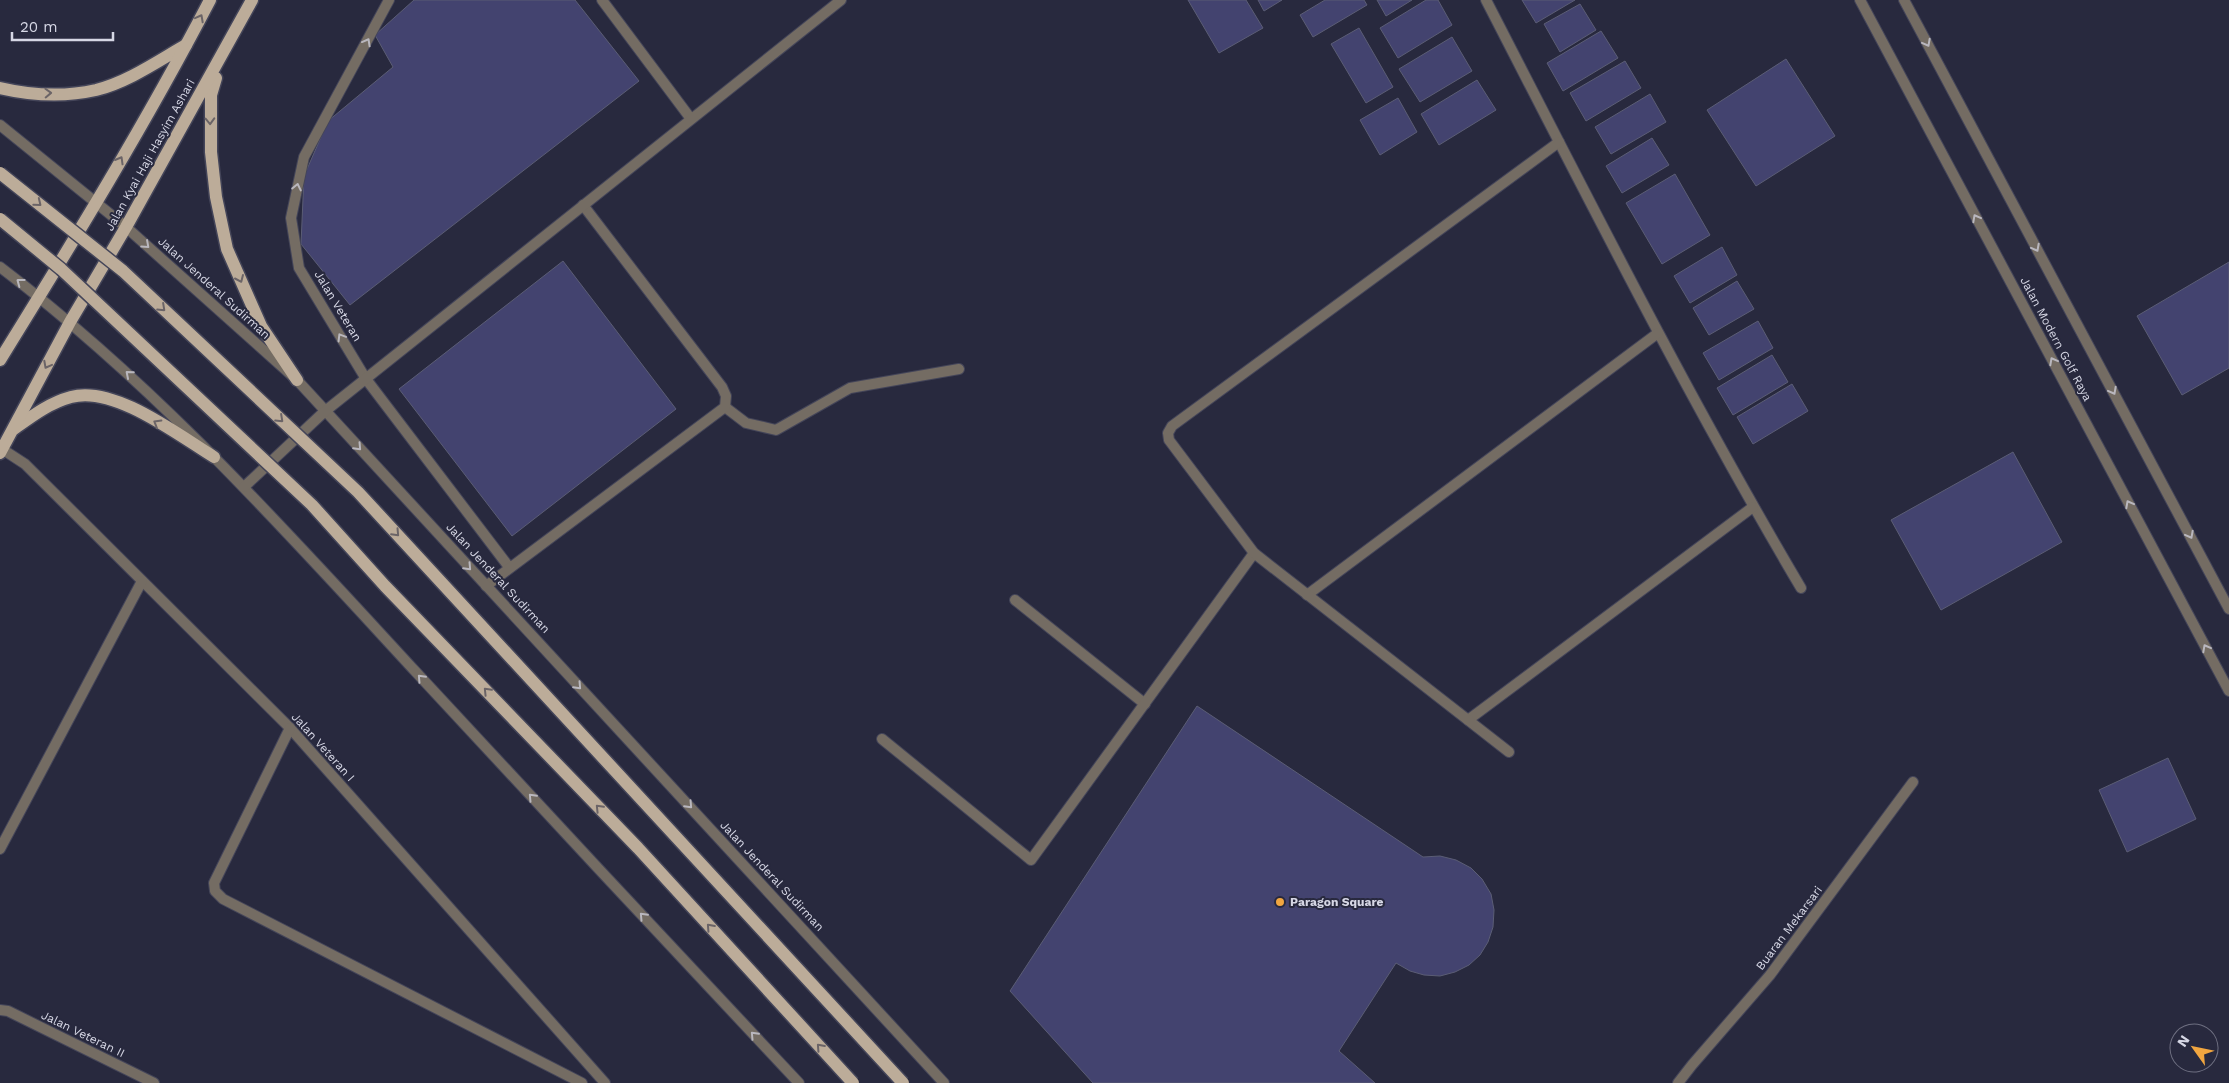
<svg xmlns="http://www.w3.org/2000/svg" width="2229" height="1083" font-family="'Work Sans',sans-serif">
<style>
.building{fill:#43436f;stroke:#5b5d75}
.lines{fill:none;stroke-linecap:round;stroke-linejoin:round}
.service-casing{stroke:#444559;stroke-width:12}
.minor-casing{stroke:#444559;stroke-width:12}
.tertiary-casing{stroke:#444559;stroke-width:12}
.primary-casing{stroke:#444559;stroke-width:15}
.service{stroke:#746c63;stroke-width:10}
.minor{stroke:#746c63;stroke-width:10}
.tertiary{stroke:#746c63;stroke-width:10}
.primary{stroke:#bcac99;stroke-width:12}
.primary-bridge-casing{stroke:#444559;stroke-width:15;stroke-linecap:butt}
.primary-bridge{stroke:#bcac99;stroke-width:12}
.oneway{stroke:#6b6467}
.oneway2{stroke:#b9b7be}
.poi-dot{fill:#f1a640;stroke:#28293e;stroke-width:2}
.labels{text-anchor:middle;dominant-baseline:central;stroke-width:4;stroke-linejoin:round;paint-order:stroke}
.street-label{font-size:12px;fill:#d6d7e5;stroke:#28293e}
.poi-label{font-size:12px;font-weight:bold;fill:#d6d7e5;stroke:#28293e;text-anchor:start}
</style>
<rect width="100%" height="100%" fill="#28293e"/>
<!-- building -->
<g class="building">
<path d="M414,0H575L639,81L350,305L301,244L304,176L328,121L393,67L375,35Z"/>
<path d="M1188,0H1246L1263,28L1219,53Z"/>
<path d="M1258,0H1282L1264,11Z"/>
<path d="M1325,0H1364L1367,5L1313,37L1300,15Z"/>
<path d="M1377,0H1412L1386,16Z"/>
<path d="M1426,0H1438L1452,25L1398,58L1380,28Z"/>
<path d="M1522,0H1575L1536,23Z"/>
<path d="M1580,4L1596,30L1560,52L1544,24Z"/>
<path d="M1359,28L1393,87L1366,103L1331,44Z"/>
<path d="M1601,31L1618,58L1563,91L1547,63Z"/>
<path d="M1452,37L1472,71L1420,102L1399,69Z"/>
<path d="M1786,59L1835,136L1756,186L1707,110Z"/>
<path d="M1625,61L1641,88L1586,121L1570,93Z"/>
<path d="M1477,80L1496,110L1439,145L1421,114Z"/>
<path d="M1650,94L1666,122L1611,154L1595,127Z"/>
<path d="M1398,98L1417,132L1380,155L1360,120Z"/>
<path d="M1652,138L1669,165L1622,193L1606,166Z"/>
<path d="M1675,174L1710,235L1662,264L1626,203Z"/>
<path d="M1722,247L1737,275L1690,303L1674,276Z"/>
<path d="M563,261L676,409L512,536L399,389Z"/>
<path d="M2229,262V368L2182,395L2137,316Z"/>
<path d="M1737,281L1754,309L1709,335L1693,308Z"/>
<path d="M1758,321L1773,348L1719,380L1703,353Z"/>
<path d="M1772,355L1788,382L1733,415L1717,388Z"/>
<path d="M1792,384L1808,411L1753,444L1737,417Z"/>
<path d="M2013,452L2062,542L1941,610L1891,520Z"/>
<path d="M1197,706L1423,857L1440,856L1456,860L1471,868L1482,879L1491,894L1494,910L1493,927L1488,942L1480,955L1469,965L1455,972L1440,976L1424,975L1410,971L1396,963L1339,1051L1375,1083H1093L1010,991Z"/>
<path d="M2168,758L2196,819L2127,852L2099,790Z"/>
</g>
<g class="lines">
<defs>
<path id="service" d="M366,379L299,268L291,218L304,157L389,0"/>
<g id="minor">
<path d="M602,0L691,119"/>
<path d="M1486,0C1588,198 1688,397 1801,588"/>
<path d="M366,379L509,567"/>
<path d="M725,407L746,423L776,430L850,388L959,369"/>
<path d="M2,449L25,464L290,728L605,1083"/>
<path d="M486,586L725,407L726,396L722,387L583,205"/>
<path d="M1307,595L1658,333"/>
<path d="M1015,600L1145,704"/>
<path d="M1468,720L1753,507"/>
<path d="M290,728L214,883L215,891L223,899L582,1083"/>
<path d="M882,739L1031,860L1254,553"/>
<path d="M1509,752L1254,553L1169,440L1168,433L1172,426L1559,142"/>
<path d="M0,849L142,581"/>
<path d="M0,1010L8,1011L154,1083"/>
<path d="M1678,1083L1692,1065L1770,975L1913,782"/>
</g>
<g id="tertiary">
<path d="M1860,0L2229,691"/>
<path d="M1904,0L2229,609"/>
<path d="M0,125L126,227L297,380L944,1083"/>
<path d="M0,267C155,384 284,529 415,671C542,809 671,946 799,1083"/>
<path d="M244,487L324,412L841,0"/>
</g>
<g id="primary">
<path d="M216,78L211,95V152L216,197L227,249L261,326L297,380"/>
<path d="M0,88C30,95 65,97 96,90C128,82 158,61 186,45"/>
<path d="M0,360C73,242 146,123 210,0"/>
<path d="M14,429C32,416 49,403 71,397C114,385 178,435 214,457"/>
<path d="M0,453L70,322L126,227L252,0"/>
</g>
</defs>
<!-- service casing -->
<use href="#service" class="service-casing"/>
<!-- minor casing -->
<use href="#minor" class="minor-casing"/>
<!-- tertiary casing -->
<use href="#tertiary" class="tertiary-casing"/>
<!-- primary casing -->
<use href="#primary" class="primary-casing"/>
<!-- service -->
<use href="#service" class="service"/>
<!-- minor -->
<use href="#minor" class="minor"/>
<!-- tertiary -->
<use href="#tertiary" class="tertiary"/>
<!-- primary -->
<use href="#primary" class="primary"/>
<defs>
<g id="primary-bridge">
<path d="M0,173L123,271L358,492L903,1083"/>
<path d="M0,219L61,269L312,505L385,586L638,848L853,1083"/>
</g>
</defs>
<!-- primary-bridge casing -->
<use href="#primary-bridge" class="primary-bridge-casing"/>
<!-- primary-bridge -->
<use href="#primary-bridge" class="primary-bridge"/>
</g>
<!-- one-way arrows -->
<defs><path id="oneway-chevron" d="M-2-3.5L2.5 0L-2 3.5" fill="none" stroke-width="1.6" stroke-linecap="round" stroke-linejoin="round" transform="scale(1.25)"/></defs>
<g class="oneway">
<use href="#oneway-chevron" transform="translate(200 18) rotate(-62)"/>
<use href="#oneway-chevron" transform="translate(48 93) rotate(-2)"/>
<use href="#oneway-chevron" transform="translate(210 121) rotate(88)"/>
<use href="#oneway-chevron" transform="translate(120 160) rotate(-60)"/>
<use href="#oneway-chevron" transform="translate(38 203) rotate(39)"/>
<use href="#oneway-chevron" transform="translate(240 279) rotate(66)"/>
<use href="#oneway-chevron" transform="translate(162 308) rotate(43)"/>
<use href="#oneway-chevron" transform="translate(47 365) rotate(118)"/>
<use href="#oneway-chevron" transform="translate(280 419) rotate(43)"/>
<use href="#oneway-chevron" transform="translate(157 423) rotate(-149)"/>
<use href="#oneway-chevron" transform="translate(396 533) rotate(47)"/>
<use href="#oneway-chevron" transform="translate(487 691) rotate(-134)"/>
<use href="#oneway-chevron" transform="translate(599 808) rotate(-134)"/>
<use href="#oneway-chevron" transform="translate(710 927) rotate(-132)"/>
<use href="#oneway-chevron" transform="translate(820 1047) rotate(-132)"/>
</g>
<g class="oneway2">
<use href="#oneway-chevron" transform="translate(367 42) rotate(-61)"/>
<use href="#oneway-chevron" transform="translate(1927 43) rotate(62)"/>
<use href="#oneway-chevron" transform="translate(297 187) rotate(-78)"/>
<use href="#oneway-chevron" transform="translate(1976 218) rotate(-118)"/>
<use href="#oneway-chevron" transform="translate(146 245) rotate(42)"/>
<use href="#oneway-chevron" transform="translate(2036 248) rotate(62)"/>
<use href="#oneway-chevron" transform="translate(20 282) rotate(-143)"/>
<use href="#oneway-chevron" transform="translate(341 337) rotate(-121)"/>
<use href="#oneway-chevron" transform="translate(2053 361) rotate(-118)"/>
<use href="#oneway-chevron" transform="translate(129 374) rotate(-139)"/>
<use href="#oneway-chevron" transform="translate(2113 391) rotate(62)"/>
<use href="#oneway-chevron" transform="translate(358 447) rotate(47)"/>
<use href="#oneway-chevron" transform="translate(2129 504) rotate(-118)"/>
<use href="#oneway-chevron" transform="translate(2190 535) rotate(62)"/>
<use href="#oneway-chevron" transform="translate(468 567) rotate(47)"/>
<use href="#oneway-chevron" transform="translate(2206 648) rotate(-118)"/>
<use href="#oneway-chevron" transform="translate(421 678) rotate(-133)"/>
<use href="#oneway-chevron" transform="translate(578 686) rotate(47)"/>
<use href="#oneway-chevron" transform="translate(532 797) rotate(-133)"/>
<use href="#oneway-chevron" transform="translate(689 805) rotate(47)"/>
<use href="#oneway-chevron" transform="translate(643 916) rotate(-133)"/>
<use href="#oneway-chevron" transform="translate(754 1035) rotate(-133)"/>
</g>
<!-- markers -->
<circle class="poi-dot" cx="1280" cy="902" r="5"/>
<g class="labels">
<!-- street labels -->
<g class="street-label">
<text transform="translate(150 155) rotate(-61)">Jalan Kyai Haji Hasyim Ashari</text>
<text transform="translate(214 288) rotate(42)">Jalan Jenderal Sudirman</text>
<text transform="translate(338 306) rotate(59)">Jalan Veteran</text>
<text transform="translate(2056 339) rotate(62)">Jalan Modern Golf Raya</text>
<text transform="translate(498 578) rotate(47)">Jalan Jenderal Sudirman</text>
<text transform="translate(323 747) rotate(48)">Jalan Veteran I</text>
<text transform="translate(772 876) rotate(47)">Jalan Jenderal Sudirman</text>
<text transform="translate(1789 928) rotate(-53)">Buaran Mekarsari</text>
<text transform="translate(83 1034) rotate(26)">Jalan Veteran II</text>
</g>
<!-- poi labels -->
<g class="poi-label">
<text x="1290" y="902">Paragon Square</text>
</g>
</g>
<!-- north arrow -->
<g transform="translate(2194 1048) rotate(303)"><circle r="24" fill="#28293e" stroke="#6e6f81"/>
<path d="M0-4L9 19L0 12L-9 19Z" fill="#f1a640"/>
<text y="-8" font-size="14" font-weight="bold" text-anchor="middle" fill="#d6d7e5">N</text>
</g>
<!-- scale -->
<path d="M12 32v8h101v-8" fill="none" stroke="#d6d7e5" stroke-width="2.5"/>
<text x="20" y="32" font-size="15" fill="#d6d7e5" stroke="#28293e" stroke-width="4" paint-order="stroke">20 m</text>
</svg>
